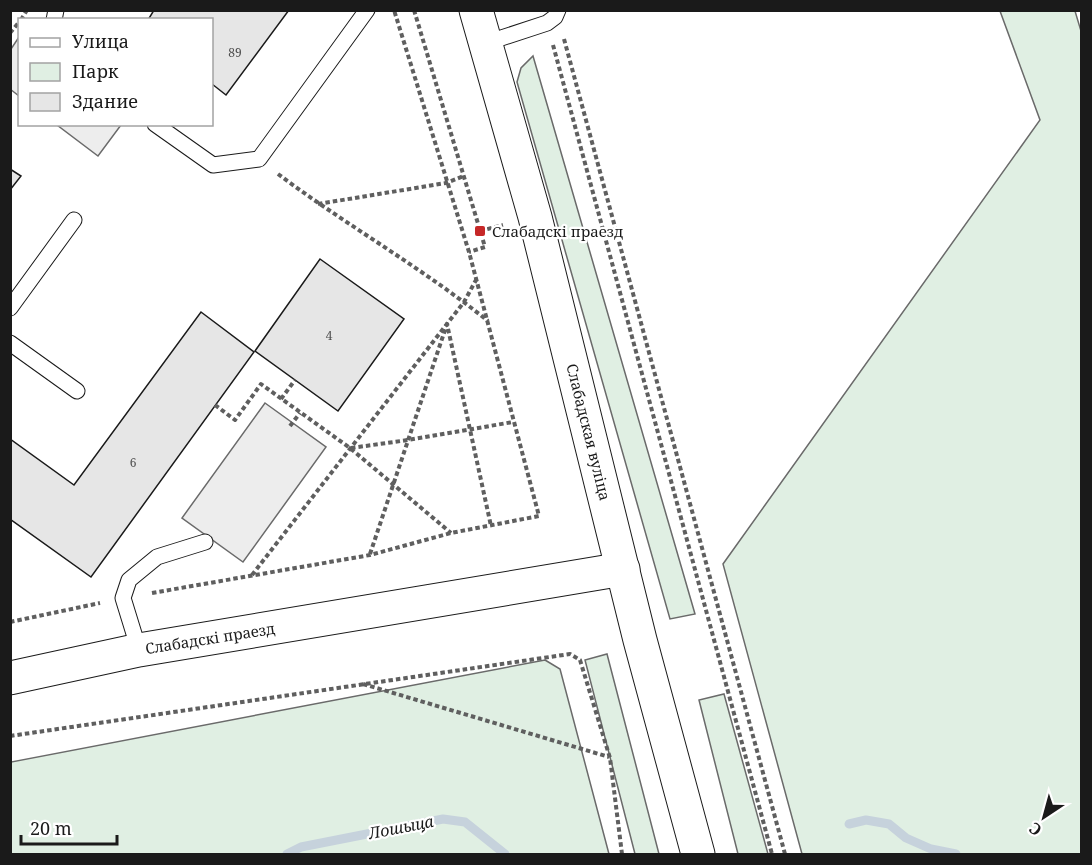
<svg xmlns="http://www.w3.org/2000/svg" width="1092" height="865" font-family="'Noto Serif',serif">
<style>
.green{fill:#e0efe3;stroke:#6a6a6a;stroke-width:1.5}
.parking{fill:#ededed;stroke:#6a6a6a;stroke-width:1.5}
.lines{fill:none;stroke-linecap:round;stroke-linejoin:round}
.stream{stroke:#c6d2dc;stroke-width:9}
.building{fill:#e6e6e6;stroke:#1a1a1a;stroke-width:1.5}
.service-casing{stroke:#1a1a1a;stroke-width:17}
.tertiary-casing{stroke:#1a1a1a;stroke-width:35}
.secondary-casing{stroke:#1a1a1a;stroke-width:35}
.path{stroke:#5f5f5f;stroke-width:4;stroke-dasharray:4.5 3;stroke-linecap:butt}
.service{stroke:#fff;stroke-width:15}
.tertiary{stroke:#fff;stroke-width:33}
.secondary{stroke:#fff;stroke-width:33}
.poi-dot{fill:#c62828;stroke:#fff;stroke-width:2}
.labels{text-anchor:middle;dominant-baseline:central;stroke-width:4.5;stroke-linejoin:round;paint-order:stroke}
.number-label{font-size:12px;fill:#4d4d4d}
.poi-label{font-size:15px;fill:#1a1a1a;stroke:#fff;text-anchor:start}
.street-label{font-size:15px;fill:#1a1a1a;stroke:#fff}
.water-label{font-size:16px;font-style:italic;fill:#1a1a1a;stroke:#fff}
</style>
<rect width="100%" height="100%" fill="#fff"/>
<!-- green -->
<g class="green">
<path d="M1000,11H1075L1081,31V854H802L723,564L1040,120Z"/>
<path d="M533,56L695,614L670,619L517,82L521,68Z"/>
<path d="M607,654L659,854H635L585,660Z"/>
<path d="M545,660L560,669L609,854H11V762Z"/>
<path d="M724,694L768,854H738L699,700Z"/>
</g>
<!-- parking -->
<g class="parking">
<path d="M19,37V96L10,89L11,49Z"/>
<path d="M57,125H121L98,156Z"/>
<path d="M265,403L326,447L243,562L182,518Z"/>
</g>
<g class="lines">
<!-- stream -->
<g class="stream">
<path d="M849,824L866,820L889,824L906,838L931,849L956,854"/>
<path d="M287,854L301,847L443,819L465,822L505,854"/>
</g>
</g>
<!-- building -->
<g class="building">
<path d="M154,10H289L226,95L212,84V20H148Z"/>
<path d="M10,169L21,176L10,190Z"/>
<path d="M320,259L404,319L338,411L255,351Z"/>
<path d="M201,312L254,352L91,577L10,519V439L74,485Z"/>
</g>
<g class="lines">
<defs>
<g id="service">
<path d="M54,20L56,10"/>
<path d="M486,43L547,23L555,17L558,10"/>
<path d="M155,124L213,165L259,159L367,10"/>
<path d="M10,308L74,220"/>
<path d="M10,343L77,391"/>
<path d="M139,650L123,598L129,580L157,557L205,542"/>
</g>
<path id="tertiary" d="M10,678L139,650L623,569"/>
<path id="secondary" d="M476,10L535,217L640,640L698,854"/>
</defs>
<!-- service casing -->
<use href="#service" class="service-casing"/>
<!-- tertiary casing -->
<use href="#tertiary" class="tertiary-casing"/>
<!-- secondary casing -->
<use href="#secondary" class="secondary-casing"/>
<!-- path -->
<g class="path">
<path d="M414,10L485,247L469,252"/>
<path d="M21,20L27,10"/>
<path d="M10,33L20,21"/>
<path d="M564,39L785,854"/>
<path d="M553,45L772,854"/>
<path d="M278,174C346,225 421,267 488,321"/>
<path d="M318,204L446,183L464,176"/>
<path d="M480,231L503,225"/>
<path d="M281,399L295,380"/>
<path d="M215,405L235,420L261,384L350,448L451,533"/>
<path d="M290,426L300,413"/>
<path d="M351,448L408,440L513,422"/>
<path d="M370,554L447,324L491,526"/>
<path d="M252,575L464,302L476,280"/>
<path d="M152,593L370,555L451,533L539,516L469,252L394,10"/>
<path d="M10,622L100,603"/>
<path d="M363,684L609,757"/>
<path d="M10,736L570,654L580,660L610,758L622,854"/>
</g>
<!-- service -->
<use href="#service" class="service"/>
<!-- tertiary -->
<use href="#tertiary" class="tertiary"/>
<!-- secondary -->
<use href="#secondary" class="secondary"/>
</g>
<!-- markers -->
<rect class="poi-dot" x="474" y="225" width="12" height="12" rx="3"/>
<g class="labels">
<!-- number labels -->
<g class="number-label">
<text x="235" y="52">89</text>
<text x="329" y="335">4</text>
<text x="133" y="462">6</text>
</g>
<!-- poi labels -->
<g class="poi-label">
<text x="492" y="231">Слабадскі праезд</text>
</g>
<!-- street labels -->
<g class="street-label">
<text transform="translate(589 432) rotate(76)">Слабадская вуліца</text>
<text transform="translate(210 638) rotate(-9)">Слабадскі праезд</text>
</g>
<!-- water labels -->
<g class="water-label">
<text transform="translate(401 827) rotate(-11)">Лошыца</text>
</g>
</g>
<!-- border -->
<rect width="1092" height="865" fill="none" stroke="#1a1a1a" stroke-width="24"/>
<!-- legend -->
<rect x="18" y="18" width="195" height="108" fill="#ffffff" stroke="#a3a3a3" stroke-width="1.5"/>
<rect x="30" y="38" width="30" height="9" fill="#ffffff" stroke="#a3a3a3" stroke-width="1.5"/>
<text x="72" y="48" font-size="18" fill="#1a1a1a">Улица</text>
<rect x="30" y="63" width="30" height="18" fill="#e0efe3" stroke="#a3a3a3" stroke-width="1.5"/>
<text x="72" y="78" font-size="18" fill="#1a1a1a">Парк</text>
<rect x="30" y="93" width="30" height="18" fill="#e6e6e6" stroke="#a3a3a3" stroke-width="1.5"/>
<text x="72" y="108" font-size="18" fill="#1a1a1a">Здание</text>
<!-- north arrow -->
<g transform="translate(1044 817) rotate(216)" stroke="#ffffff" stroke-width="4.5" paint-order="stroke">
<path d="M0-4.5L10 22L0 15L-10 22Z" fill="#1a1a1a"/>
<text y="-9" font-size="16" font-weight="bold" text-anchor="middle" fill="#1a1a1a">С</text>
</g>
<!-- scale -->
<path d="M21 835v9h96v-9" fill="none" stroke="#1a1a1a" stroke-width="3"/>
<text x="30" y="835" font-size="18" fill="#1a1a1a" stroke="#ffffff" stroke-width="4.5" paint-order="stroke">20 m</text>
</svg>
